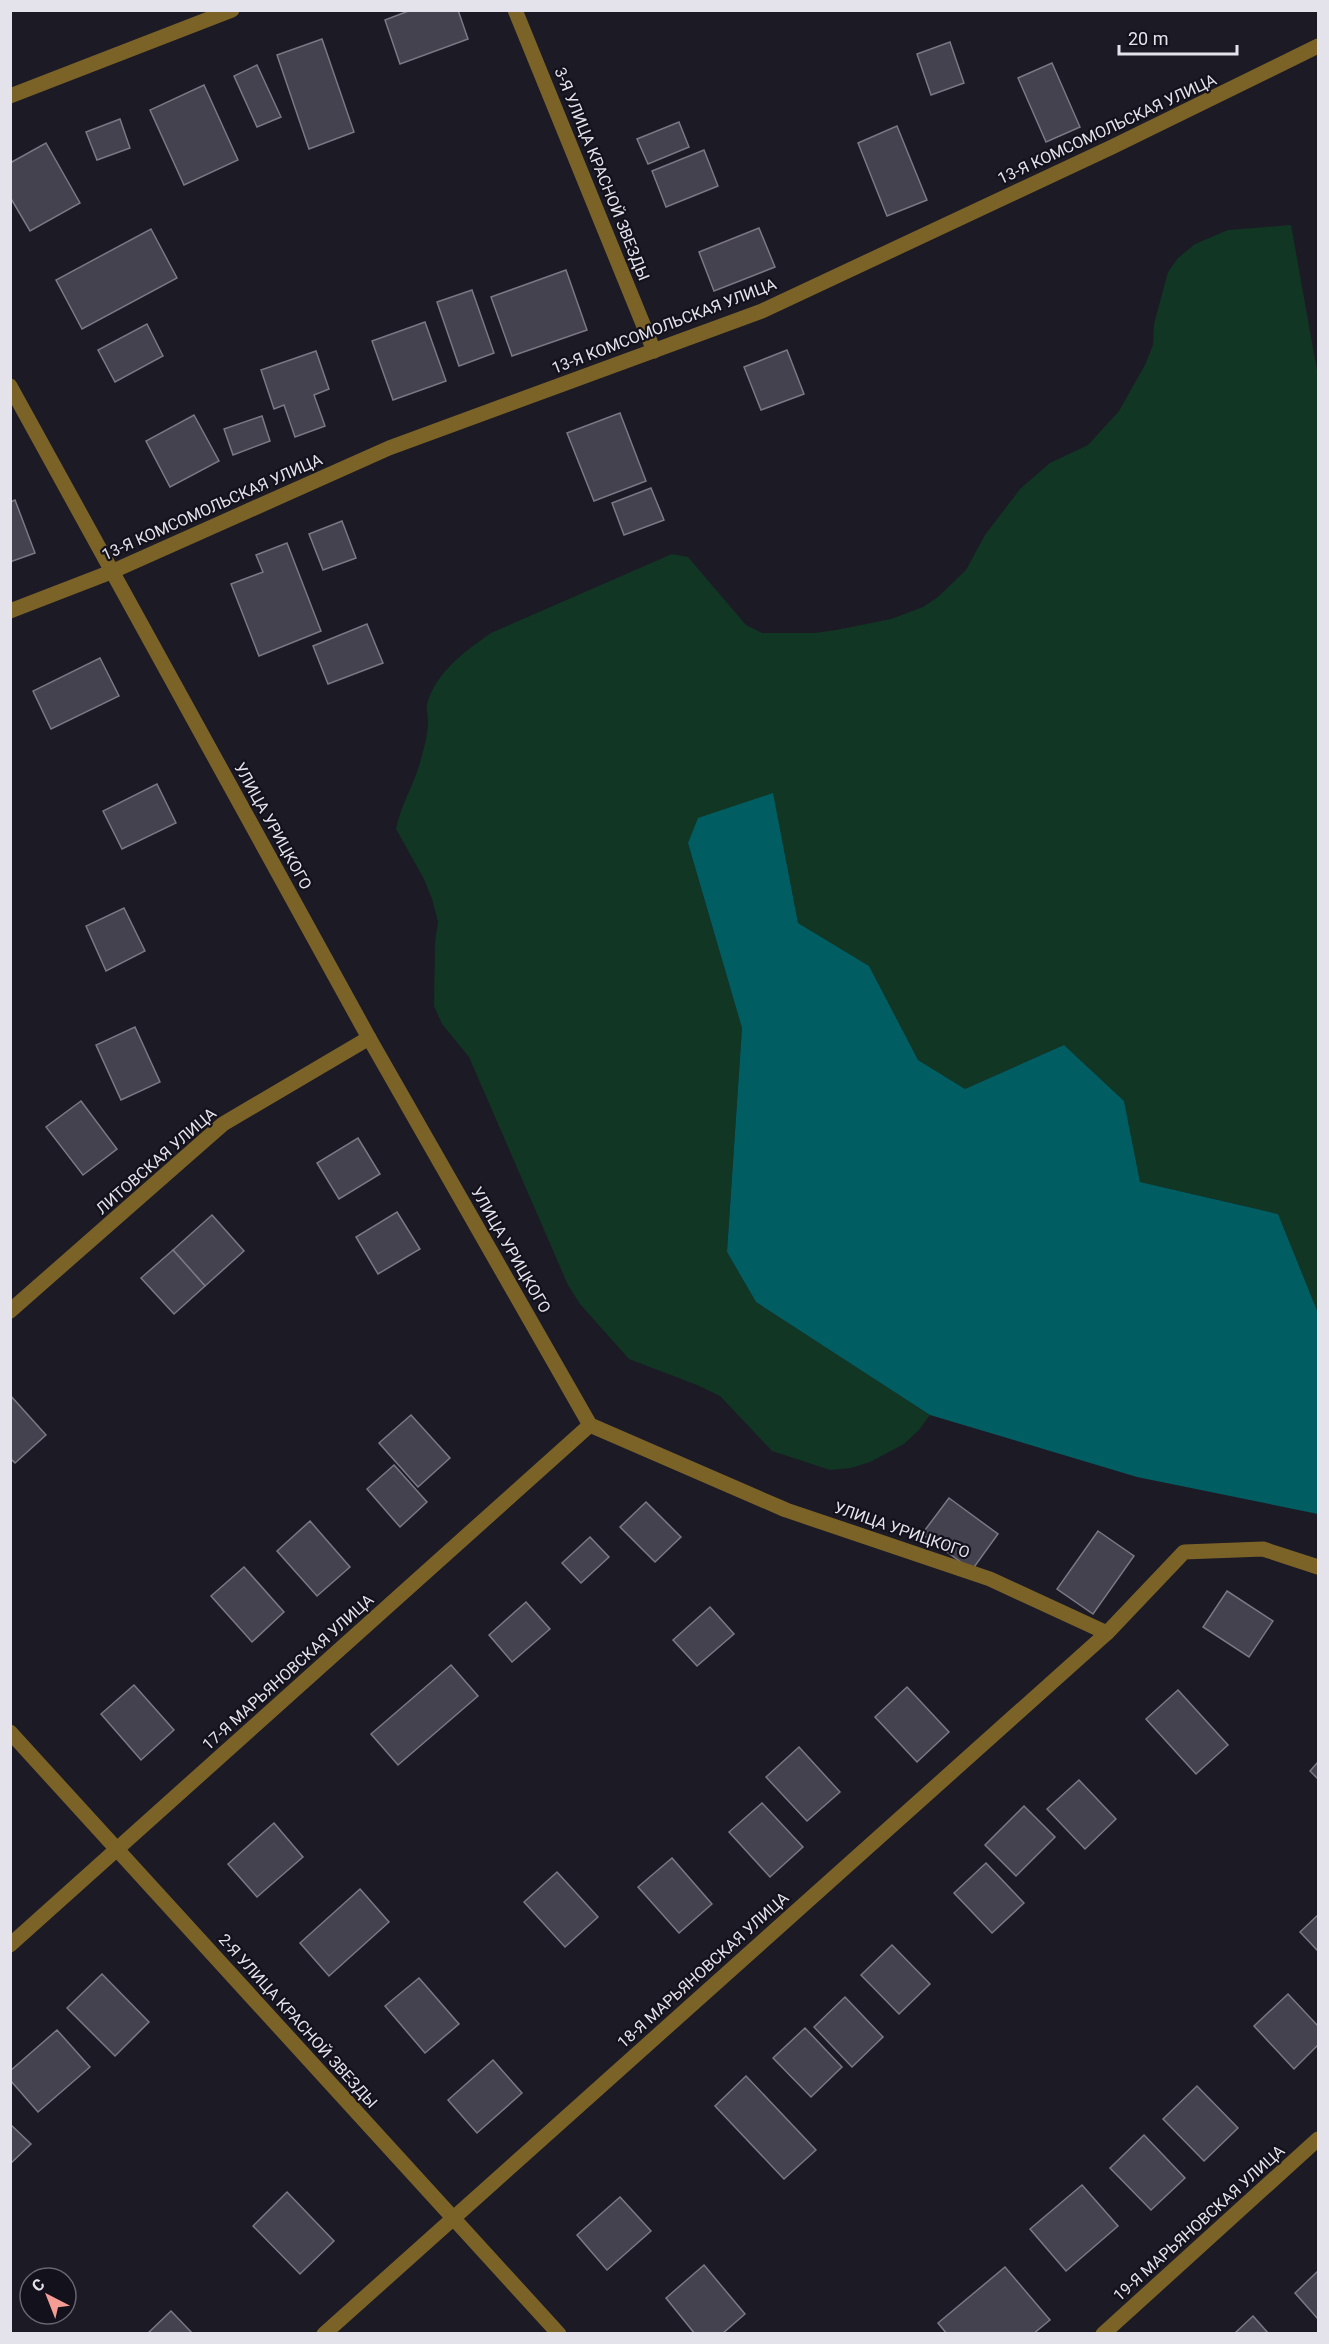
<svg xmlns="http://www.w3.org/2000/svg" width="1329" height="2344" font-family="Roboto,sans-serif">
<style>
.green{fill:#113623}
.water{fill:#005e62}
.building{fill:#45424f;stroke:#7b7885;stroke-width:1.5}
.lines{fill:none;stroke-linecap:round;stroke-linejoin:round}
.minor{stroke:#7b6328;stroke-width:15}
.labels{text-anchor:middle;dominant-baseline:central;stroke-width:4.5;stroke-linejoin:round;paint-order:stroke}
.street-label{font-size:16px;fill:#e4e3eb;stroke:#13111c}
</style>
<rect width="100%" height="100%" fill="#1c1a25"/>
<!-- green -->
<path class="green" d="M1291,225L1318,376V1313L1278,1214L1140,1182L1124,1101L1064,1045L965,1089L918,1060L869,966L798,923L773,794L688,843L742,1028L727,1252L756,1302L930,1415L919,1430L904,1444L870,1462L851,1468L830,1470L772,1451L720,1396L697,1385L629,1359L580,1304L568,1285L469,1057L442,1024L434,1006L435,942L438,922L432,899L424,879L396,829C401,804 415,783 421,759C424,748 428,734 428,722C428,716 426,710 427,704C436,672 465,651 491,633L672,554L688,557L746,625L762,633H815L836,630L891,619L923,607L938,597L966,570L985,535L1020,489L1050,463L1088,445L1119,411L1145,365L1153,345L1154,324L1168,272L1178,258L1195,244L1228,230Z"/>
<!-- water -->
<path class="water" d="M773,793L798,923L869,966L918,1060L965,1089L1064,1045L1124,1101L1140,1182L1278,1214L1318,1313V1514L1137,1477L930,1415L756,1302L727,1252L742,1028L688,843L698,818Z"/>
<!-- building -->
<g class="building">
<path d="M411,10H458L468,39L400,64L385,20Z"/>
<path d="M322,39L354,132L309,149L277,55Z"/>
<path d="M950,42L964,83L931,95L917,54Z"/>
<path d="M1052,63L1080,127L1046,142L1018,78Z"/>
<path d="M257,65L281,117L257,127L234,76Z"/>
<path d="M204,85L238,160L184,185L150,110Z"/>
<path d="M120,119L130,148L97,160L86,132Z"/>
<path d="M679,122L689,147L648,164L637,139Z"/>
<path d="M897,126L927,200L887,216L858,143Z"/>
<path d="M46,143L80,203L30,231L10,197V163Z"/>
<path d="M704,150L718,186L666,207L652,171Z"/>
<path d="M759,228L775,267L714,291L699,252Z"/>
<path d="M151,229L177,278L82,329L56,280Z"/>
<path d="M566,270L587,330L512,356L491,297Z"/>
<path d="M472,290L494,353L459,366L437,302Z"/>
<path d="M425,322L446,381L393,400L372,341Z"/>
<path d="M147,324L163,356L115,382L98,350Z"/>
<path d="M787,350L804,394L761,410L744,367Z"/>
<path d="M316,351L329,389L314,395L325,426L295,437L284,405L274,409L261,370Z"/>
<path d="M620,413L646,481L594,501L567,433Z"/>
<path d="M194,415L219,461L170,487L146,441Z"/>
<path d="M262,416L270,441L233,455L224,429Z"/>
<path d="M651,488L664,520L624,535L612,503Z"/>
<path d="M15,500L35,553L10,562V502Z"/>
<path d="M342,521L356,558L323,570L309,534Z"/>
<path d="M287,543L321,631L259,656L231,584L263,572L256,555Z"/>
<path d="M367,624L383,663L328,684L313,646Z"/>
<path d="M100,658L119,696L51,729L33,691Z"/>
<path d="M157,784L176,823L122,849L103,811Z"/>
<path d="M124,908L145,951L106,971L86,926Z"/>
<path d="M135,1027L160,1082L121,1100L96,1045Z"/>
<path d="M81,1101L117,1149L83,1175L46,1127Z"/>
<path d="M358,1138L380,1174L339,1199L317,1163Z"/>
<path d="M397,1212L420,1249L378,1274L356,1237Z"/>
<path d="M212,1215L244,1251L205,1286L173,1250Z"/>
<path d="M173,1250L205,1286L174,1314L141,1278Z"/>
<path d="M10,1395L46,1435L15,1463L10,1458Z"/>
<path d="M411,1415L450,1458L418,1487L379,1443Z"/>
<path d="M394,1465L427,1502L400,1527L367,1489Z"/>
<path d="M949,1498L998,1534L972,1570L922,1534Z"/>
<path d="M646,1502L681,1537L655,1562L620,1527Z"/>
<path d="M310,1521L350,1567L317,1596L277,1551Z"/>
<path d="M1098,1531L1134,1556L1093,1614L1057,1589Z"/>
<path d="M590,1537L609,1557L581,1583L562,1563Z"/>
<path d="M244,1567L284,1612L252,1642L211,1596Z"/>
<path d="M1227,1591L1273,1621L1249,1657L1203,1627Z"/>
<path d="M526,1602L550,1629L512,1662L489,1635Z"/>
<path d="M710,1607L734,1634L697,1666L673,1640Z"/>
<path d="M451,1665L478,1696L398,1765L371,1734Z"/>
<path d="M134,1685L174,1730L141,1760L101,1714Z"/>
<path d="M907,1687L949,1732L917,1762L875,1717Z"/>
<path d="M1178,1690L1228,1745L1196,1774L1146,1719Z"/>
<path d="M799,1747L840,1792L807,1821L766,1777Z"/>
<path d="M1318,1762V1779L1310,1771Z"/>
<path d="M1079,1780L1116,1819L1085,1849L1047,1809Z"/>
<path d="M762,1803L803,1847L770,1877L729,1832Z"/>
<path d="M1024,1806L1055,1837L1016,1876L985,1845Z"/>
<path d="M274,1823L303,1857L257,1897L228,1864Z"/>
<path d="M672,1858L712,1904L679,1933L638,1887Z"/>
<path d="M986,1863L1024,1903L992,1933L954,1893Z"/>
<path d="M557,1872L598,1917L565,1947L524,1902Z"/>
<path d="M360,1889L389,1922L329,1976L300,1943Z"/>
<path d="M1318,1915V1951L1300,1932Z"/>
<path d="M892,1945L930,1984L899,2014L861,1975Z"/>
<path d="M102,1974L149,2022L115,2056L67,2008Z"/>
<path d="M419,1978L459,2024L425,2053L385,2006Z"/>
<path d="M1288,1994L1318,2026V2045L1294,2069L1254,2026Z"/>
<path d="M845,1997L883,2037L852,2067L814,2027Z"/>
<path d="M805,2028L842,2067L811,2097L773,2058Z"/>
<path d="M57,2030L90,2067L38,2112L10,2080V2071Z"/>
<path d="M493,2060L522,2093L477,2133L448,2100Z"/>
<path d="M746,2076L816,2150L784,2179L715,2106Z"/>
<path d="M1197,2086L1238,2128L1204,2161L1163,2119Z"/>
<path d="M10,2124L31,2144L10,2164Z"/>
<path d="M1144,2135L1185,2178L1151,2210L1110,2168Z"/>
<path d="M1082,2185L1118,2226L1066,2271L1030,2229Z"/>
<path d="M287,2192L334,2241L300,2274L253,2226Z"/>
<path d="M620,2197L651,2231L607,2270L577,2235Z"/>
<path d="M704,2265L745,2314L722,2334H695L666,2298Z"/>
<path d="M1005,2267L1050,2320L1033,2334H947L938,2323Z"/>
<path d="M1318,2271V2319L1295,2293Z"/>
<path d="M171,2311L193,2334H147Z"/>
<path d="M1253,2316L1269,2334H1234Z"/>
</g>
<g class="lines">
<!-- minor -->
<g class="minor">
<path d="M515,10L654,351"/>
<path d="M10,96L232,10"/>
<path d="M10,386L369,1038L590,1425L786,1510L990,1579L1107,1633L1184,1552L1263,1549L1318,1567"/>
<path d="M10,611L111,572L389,448L762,311L1112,147L1318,46"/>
<path d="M10,1311L223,1124L369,1038"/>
<path d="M10,1732L559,2334"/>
<path d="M10,1945L590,1425"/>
<path d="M324,2334L1107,1633"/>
<path d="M1103,2334L1318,2139"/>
</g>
</g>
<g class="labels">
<!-- street labels -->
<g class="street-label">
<text transform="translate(1107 129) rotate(-25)">13-Я КОМСОМОЛЬСКАЯ УЛИЦА</text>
<text transform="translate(602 174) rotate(68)">3-Я УЛИЦА КРАСНОЙ ЗВЕЗДЫ</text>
<text transform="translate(664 326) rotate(-21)">13-Я КОМСОМОЛЬСКАЯ УЛИЦА</text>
<text transform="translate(212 507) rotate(-24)">13-Я КОМСОМОЛЬСКАЯ УЛИЦА</text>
<text transform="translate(273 826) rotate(61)">УЛИЦА УРИЦКОГО</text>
<text transform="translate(156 1161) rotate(-41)">ЛИТОВСКАЯ УЛИЦА</text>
<text transform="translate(511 1250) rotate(60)">УЛИЦА УРИЦКОГО</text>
<text transform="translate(902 1530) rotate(19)">УЛИЦА УРИЦКОГО</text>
<text transform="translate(288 1672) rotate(-42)">17-Я МАРЬЯНОВСКАЯ УЛИЦА</text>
<text transform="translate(703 1970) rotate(-42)">18-Я МАРЬЯНОВСКАЯ УЛИЦА</text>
<text transform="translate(298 2021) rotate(48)">2-Я УЛИЦА КРАСНОЙ ЗВЕЗДЫ</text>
<text transform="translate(1199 2223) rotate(-42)">19-Я МАРЬЯНОВСКАЯ УЛИЦА</text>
</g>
</g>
<!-- border -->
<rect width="1329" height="2344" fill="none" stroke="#e4e3eb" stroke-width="24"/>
<!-- north arrow -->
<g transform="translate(48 2296) rotate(318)"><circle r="28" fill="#13111c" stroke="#67656f" stroke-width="1.5"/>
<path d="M0-4.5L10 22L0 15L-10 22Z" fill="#f59c94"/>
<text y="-9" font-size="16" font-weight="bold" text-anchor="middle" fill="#e4e3eb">С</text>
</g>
<!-- scale -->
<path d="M1119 45v9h118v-9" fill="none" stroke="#e4e3eb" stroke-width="3"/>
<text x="1128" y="45" font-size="18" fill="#e4e3eb" stroke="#13111c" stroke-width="4.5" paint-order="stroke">20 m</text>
</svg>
